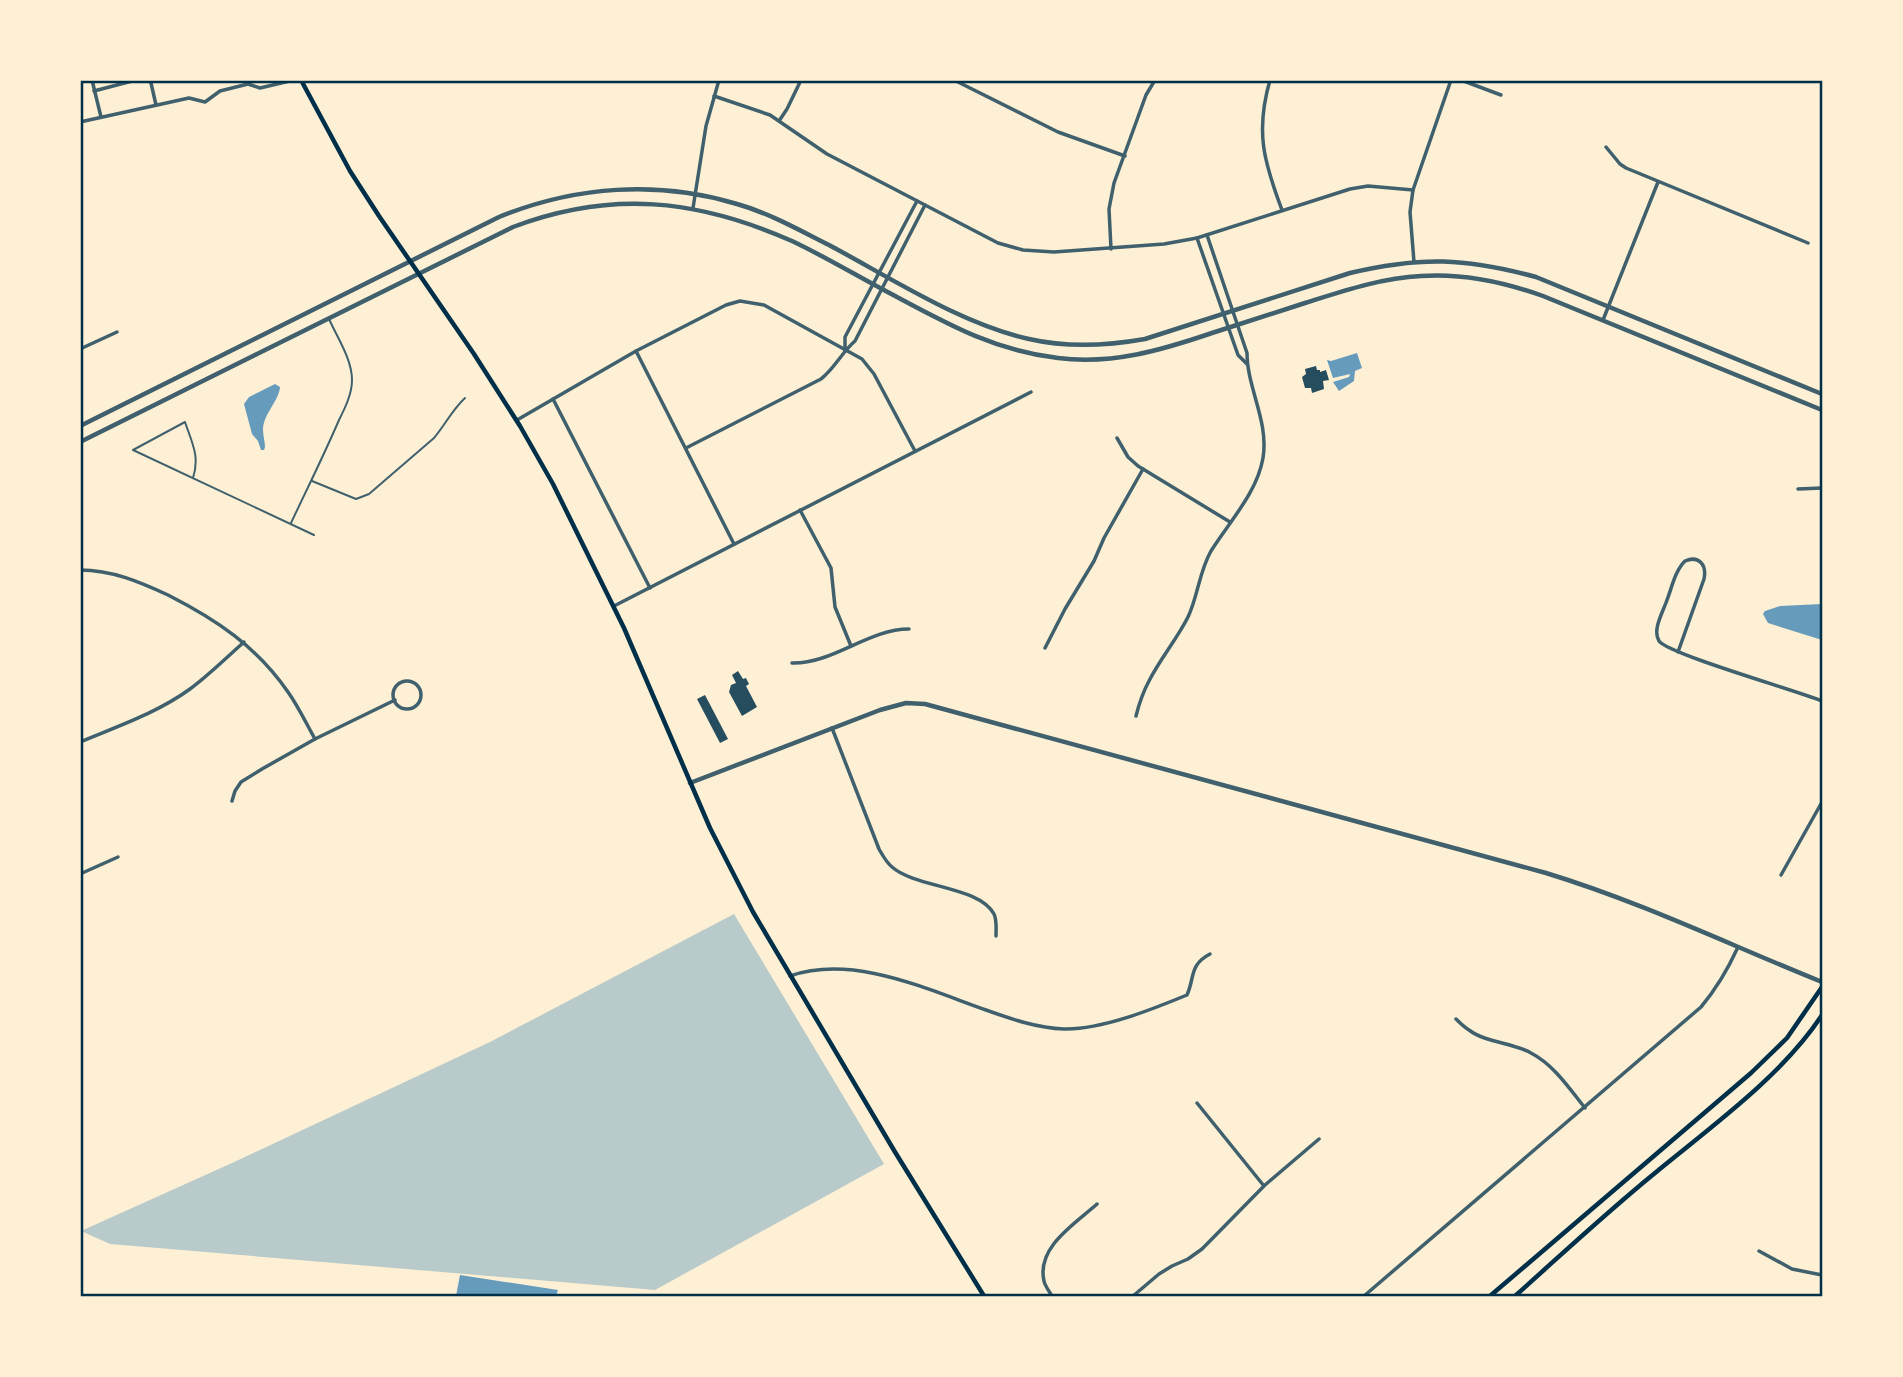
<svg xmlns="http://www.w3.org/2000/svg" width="1903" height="1377" font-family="Overpass,sans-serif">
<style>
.green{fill:#b9caca}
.water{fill:#669bbc}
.building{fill:#264d5e}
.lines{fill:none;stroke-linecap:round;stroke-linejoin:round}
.service{stroke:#3f606c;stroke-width:2}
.minor{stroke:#3f606c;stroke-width:3.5}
.tertiary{stroke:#3f606c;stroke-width:4.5}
.secondary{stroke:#003049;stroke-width:4.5}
.neatline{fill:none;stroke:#003049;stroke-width:2.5}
</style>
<rect width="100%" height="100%" fill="#fdf0d5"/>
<!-- green -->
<path class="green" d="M734,914L884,1164L655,1290L110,1244L81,1231L232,1163L490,1042Z"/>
<!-- water -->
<g class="water">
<path d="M1357,353L1362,368L1355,371L1354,381L1339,391L1333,382L1349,377L1350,374L1333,378L1327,360L1331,361Z"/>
<path d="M275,384L280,387C279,401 263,414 263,430C263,435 265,442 265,447L264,450H261L258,441L252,434L244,404L249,397Z"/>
<path d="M1822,604V640L1768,623L1763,614L1765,611L1780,606Z"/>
<path d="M460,1275L558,1290L556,1296H456Z"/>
</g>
<!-- building -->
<g class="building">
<path d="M1316,366L1317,370H1320V372L1326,370L1329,380L1323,381L1324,389L1312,393L1311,388H1305L1302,377L1306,374L1305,369Z"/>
<path d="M738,671L743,679L746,678L749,684L746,686L757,707L742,716L729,692L731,685L736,683L732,675Z"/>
<path d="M705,695L728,739L720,743L697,699Z"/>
</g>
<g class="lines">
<!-- service -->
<g class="service">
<path d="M193,478C200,456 192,443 185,422L133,450L314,535"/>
<path d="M312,481L356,499L369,494L434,438C445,425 452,410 465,398"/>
<path d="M291,523C307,489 324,455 339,420C345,408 352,394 352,380C352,359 337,337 329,319"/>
</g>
<!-- minor -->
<g class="minor">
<path d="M92,80L101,117"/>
<path d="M148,80L151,83L156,105"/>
<path d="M250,80L248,84L260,88L294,80"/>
<path d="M954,80L1058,132L1125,156"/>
<path d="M1270,80C1255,132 1264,162 1282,210"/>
<path d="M1461,80L1501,95"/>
<path d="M94,91L136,80"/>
<path d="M714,96L770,115L827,154L998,243L1023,250L1054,252L1164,244L1197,238L1350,189L1368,186L1413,190"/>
<path d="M779,121L787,109L801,80"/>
<path d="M80,122L189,98L205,102L220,91L248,84"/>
<path d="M1606,147L1620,164L1626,168L1808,243"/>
<path d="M693,208L706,126L719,80"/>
<path d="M1197,238L1238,355L1247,364"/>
<path d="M1111,249L1109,209L1114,183L1146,95L1155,80"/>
<path d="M1414,262L1410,212L1413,190L1451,80"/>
<path d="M1603,320L1658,182"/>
<path d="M80,349L117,332"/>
<path d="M845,350V337L917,201"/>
<path d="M636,351L734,544"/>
<path d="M553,399L650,588"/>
<path d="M517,420L636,351L726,305L740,301L764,305L862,359L874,374L915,451"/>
<path d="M1117,438L1128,457L1138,466L1230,522"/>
<path d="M686,448L821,379C835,368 842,352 855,341L925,205"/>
<path d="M1798,489L1822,488"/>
<path d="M800,510L831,568L835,607L851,646"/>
<path d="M80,570C112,570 140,582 168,595C217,620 256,646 288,692C298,706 306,723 315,739"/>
<path d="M614,606L1031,392"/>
<path d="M1045,648L1065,609L1094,561L1104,538L1143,469"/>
<path d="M1678,652L1704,579C1707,565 1699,555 1685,561C1675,571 1672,587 1667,600C1663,612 1652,630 1659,641C1668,654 1798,691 1822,701"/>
<path d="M792,663C833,664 868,629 909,629"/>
<circle cx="407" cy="695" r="14"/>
<path d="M1136,716C1139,704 1143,692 1149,681C1160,659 1177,639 1188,617C1198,596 1199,572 1211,551C1229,522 1257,493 1263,458C1269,421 1247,388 1247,353L1207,235"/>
<path d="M832,728L879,849C883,856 886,862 892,867C916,888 979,886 994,914C997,920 996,929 996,936"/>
<path d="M80,742C118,726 157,713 190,689C209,675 226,658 244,642"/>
<path d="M232,801L235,791L241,782L262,769L315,739L395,700"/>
<path d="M80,874L118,857"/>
<path d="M1781,875L1822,802"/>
<path d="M790,976C853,954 926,989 986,1010C1011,1019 1037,1028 1064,1029C1101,1030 1153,1009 1187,995C1195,977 1189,965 1210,954"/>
<path d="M1456,1019C1460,1023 1464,1027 1469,1030C1486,1043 1512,1042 1531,1053C1554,1065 1569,1088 1585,1108"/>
<path d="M1265,1185L1319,1139"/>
<path d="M1759,1251L1792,1269L1822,1275"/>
<path d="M1052,1296C1049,1291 1045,1286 1044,1281C1036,1247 1076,1223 1097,1204"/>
<path d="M1133,1296L1159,1274L1172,1266L1188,1259L1202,1249L1264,1186L1197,1103"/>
<path d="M1364,1296L1701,1007C1717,988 1728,969 1738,947"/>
</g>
<!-- tertiary -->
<g class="tertiary">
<path d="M80,426L499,217C575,186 658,180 737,204C769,213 799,230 829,245C891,278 961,324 1029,339C1068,348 1106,346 1145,339L1350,273C1421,256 1466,258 1536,277L1822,394"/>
<path d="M80,442L513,227C611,190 697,199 792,241C828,258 862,279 897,297C951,326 997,351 1058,358C1112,365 1162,350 1212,333C1243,323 1274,313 1305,303C1343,291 1381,278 1421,276C1463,273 1504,282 1543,296L1822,410"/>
<path d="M690,783L880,710L906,703L925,704L1546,873C1641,902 1730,945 1822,982"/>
</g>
<!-- secondary -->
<g class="secondary">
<path d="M301,80L350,171L379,216L474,354L520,426L553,484L624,628L710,828L753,912L895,1152L984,1296"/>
<path d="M1490,1296L1751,1073L1787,1038L1822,987"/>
<path d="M1515,1296C1561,1255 1607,1212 1655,1173C1712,1126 1782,1076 1822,1015"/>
</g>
</g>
<!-- border -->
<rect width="1903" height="1377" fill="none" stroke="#fdf0d5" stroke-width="164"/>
<rect x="82" y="82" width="1739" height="1213" class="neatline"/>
</svg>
